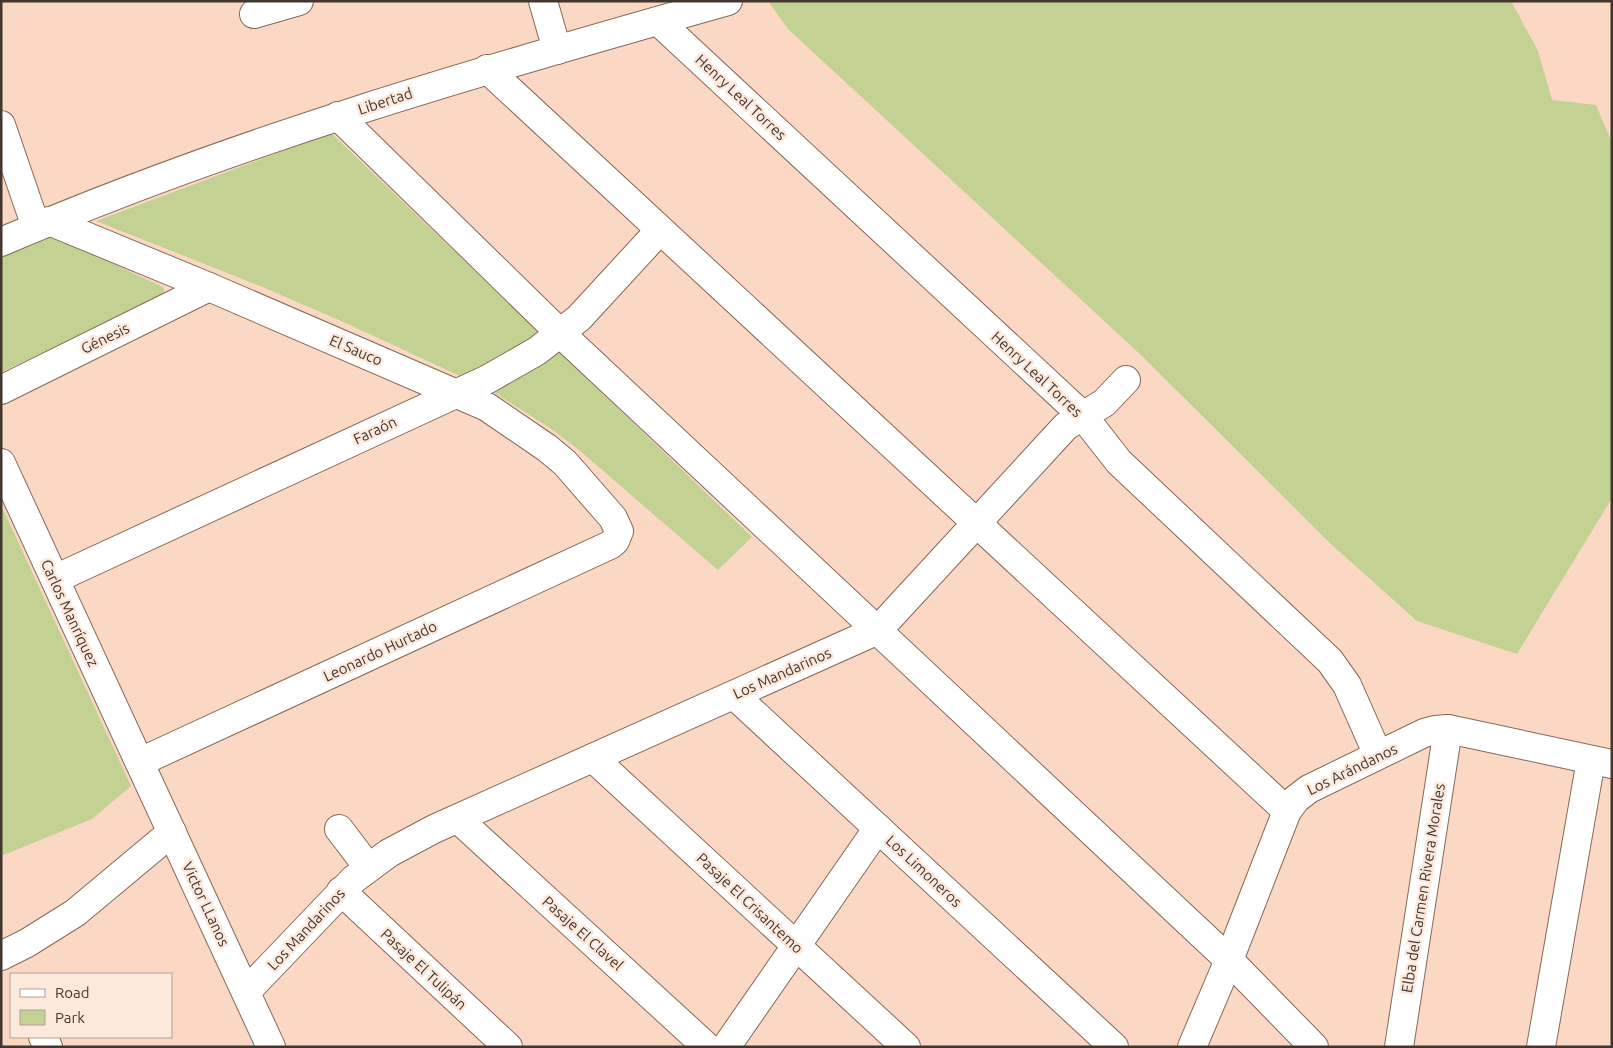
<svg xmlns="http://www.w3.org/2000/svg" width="1613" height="1048" font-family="Ubuntu,sans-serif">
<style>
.green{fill:#c3d192}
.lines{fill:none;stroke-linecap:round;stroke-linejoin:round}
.minor-casing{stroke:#866857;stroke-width:30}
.minor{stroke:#fff;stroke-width:28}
.labels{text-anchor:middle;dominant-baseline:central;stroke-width:5;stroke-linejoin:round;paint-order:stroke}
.street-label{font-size:15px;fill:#43362e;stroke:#fde8dc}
</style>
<rect width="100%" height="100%" fill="#fad8c4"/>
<!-- green -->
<g class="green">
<path d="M768,1H1511L1538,51L1552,100L1596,105L1612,143V498L1517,654L1417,621L1332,545L1141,355L788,29Z"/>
<path d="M331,133L752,537L718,570L579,450L550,428L492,391L348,324L265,288L96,221Z"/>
<path d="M51,235L163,287L165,294L161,299L1,372V256Z"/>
<path d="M1,505L131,786L92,819L1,856Z"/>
</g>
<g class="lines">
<defs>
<g id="minor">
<path d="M543,1L557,50"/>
<path d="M254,14L299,1"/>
<path d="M658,21L1083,416L1119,462L1330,661L1347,685L1378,755"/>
<path d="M487,69L1287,811"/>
<path d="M338,116L560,333L1229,960L1314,1047"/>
<path d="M1,125L36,227"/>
<path d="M49,221L209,287L487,407L547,448L565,463L613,518L619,531L615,541L610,545L140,762"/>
<path d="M1,242C236,141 482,70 728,1"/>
<path d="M1,390L209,287"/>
<path d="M1,463L271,1047"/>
<path d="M55,579L488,379L537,351L560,333L579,318L660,230"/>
<path d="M734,695L1114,1047"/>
<path d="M593,758L906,1047"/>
<path d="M458,819L707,1047"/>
<path d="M339,829L368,867"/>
<path d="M341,891L508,1047"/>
<path d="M1,956L27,943L75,913L172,832"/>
<path d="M246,992L354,879L389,853L434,829L878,630L1066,426L1104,403L1126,380"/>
<path d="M43,1037L48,1047"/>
<path d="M726,1047L878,828"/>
<path d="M1192,1047L1229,960L1287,811L1296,799L1309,789L1424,733L1435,730L1448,729L1612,764"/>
<path d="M1399,1047L1448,729"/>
<path d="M1541,1047L1591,760"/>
</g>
</defs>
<!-- minor casing -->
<use href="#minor" class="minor-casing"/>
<!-- minor -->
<use href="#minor" class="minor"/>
</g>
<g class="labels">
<!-- street labels -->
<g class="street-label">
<text transform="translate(741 97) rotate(43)">Henry Leal Torres</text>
<text transform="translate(385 101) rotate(-18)">Libertad</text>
<text transform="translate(105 338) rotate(-26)">Génesis</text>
<text transform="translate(356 350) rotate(23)">El Sauco</text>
<text transform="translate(1037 374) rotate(43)">Henry Leal Torres</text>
<text transform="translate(375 430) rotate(-25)">Faraón</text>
<text transform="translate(70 613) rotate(65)">Carlos Manríquez</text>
<text transform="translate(380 651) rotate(-25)">Leonardo Hurtado</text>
<text transform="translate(782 673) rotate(-24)">Los Mandarinos</text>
<text transform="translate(1352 769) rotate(-26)">Los Arándanos</text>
<text transform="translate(924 871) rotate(43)">Los Limoneros</text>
<text transform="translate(1423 888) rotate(-81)">Elba del Carmen Rivera Morales</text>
<text transform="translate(750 903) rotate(43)">Pasaje El Crisantemo</text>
<text transform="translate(206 904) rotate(65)">Victor LLanos</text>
<text transform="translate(306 929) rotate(-47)">Los Mandarinos</text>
<text transform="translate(583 933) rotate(42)">Pasaje El Clavel</text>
<text transform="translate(424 969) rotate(43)">Pasaje El Tulipán</text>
</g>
</g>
<!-- border -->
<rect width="1613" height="1048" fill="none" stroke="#43362e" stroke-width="5"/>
<!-- legend -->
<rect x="10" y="973" width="162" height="65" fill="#fde8dc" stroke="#b3a196"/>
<rect x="20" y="989" width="25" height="8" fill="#ffffff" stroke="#b3a196"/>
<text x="55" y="998" font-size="15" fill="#43362e">Road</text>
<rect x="20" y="1010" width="25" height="15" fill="#c3d192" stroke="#b3a196"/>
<text x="55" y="1023" font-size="15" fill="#43362e">Park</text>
</svg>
